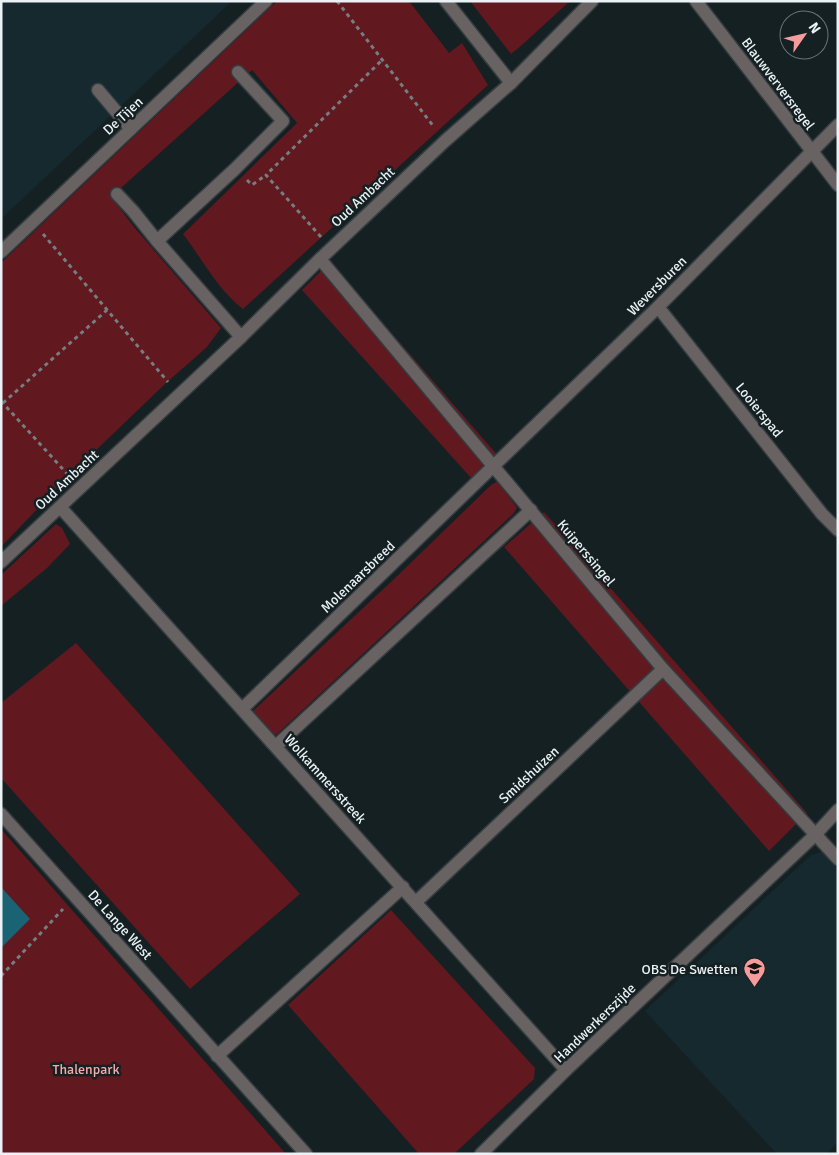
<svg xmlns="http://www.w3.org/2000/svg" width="839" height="1155" font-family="Signika,sans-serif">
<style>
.built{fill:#16292f}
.green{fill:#61181f}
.water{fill:#1a6374}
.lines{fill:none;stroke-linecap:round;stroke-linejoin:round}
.minor-casing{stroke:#333d40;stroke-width:15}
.path{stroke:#757e81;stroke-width:3;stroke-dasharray:4 4;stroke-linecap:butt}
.minor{stroke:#686262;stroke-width:12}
.labels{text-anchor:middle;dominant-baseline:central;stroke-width:5;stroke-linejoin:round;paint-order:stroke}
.street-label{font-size:14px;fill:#ebf2f5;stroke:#152023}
.poi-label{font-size:14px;fill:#ebf2f5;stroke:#152023;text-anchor:end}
.park-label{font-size:14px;fill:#f9abaa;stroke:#152023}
</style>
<rect width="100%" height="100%" fill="#152023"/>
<!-- built -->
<g class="built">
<path d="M1,1H232L1,219Z"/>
<path d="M822,852L838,869V1143L826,1154H777L645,1011L811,855Z"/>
</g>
<!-- green -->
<g class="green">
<path d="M277,1H409L449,53L462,43L488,85L243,309C218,290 202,259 183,234L297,123L252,70L111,197L134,227L221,328L207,347L165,384L64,481L1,547V263Z"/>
<path d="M470,1H570L522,45L511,54Z"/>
<path d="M330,262L499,457L472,479L302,290Z"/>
<path d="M498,481L517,508L513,514L276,735L269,731L253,711L393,580L491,485Z"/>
<path d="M544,512L807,813L769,851L504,547Z"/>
<path d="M56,524L62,528L70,544L47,568L1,606V575Z"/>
<path d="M76,643L300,894L190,989L1,778V703Z"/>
<path d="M1,829L286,1154H1Z"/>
<path d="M391,910L535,1068L534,1079L454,1154H419L288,1005Z"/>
</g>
<!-- water -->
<path class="water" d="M1,887L30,919L1,948Z"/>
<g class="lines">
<defs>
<g id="minor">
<path d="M446,1L511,83"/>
<path d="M696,1L838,185"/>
<path d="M98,90L131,129"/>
<path d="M117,194L133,211L157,241L241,337"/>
<path d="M157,241L235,169L283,121L238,72"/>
<path d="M1,252L266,1"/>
<path d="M320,259L663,669L838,859"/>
<path d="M658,307L822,514L838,530"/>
<path d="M61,508L566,1070"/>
<path d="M1,562L241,337L320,259L445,141L511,83L592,1"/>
<path d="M242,709L658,307L838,125"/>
<path d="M276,746L531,510"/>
<path d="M1,814L306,1154"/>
<path d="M416,902L663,669"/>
<path d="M217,1056L403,887"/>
<path d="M481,1154L566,1070L815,835L838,810"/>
</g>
</defs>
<!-- minor casing -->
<use href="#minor" class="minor-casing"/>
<!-- path -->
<g class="path">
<path d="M337,1L434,127"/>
<path d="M247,180L252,185L266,175"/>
<path d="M43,234L168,382"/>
<path d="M321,237L266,175L382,60"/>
<path d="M1,401L70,477"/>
<path d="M3,403L107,310"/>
<path d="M1,976L63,909"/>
</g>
<!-- minor -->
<use href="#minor" class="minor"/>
</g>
<!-- icons -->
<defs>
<symbol id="school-pin" viewBox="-11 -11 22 30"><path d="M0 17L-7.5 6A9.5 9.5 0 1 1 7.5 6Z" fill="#f59b9b" stroke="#152023"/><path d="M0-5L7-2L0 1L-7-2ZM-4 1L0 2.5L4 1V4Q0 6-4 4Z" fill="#111"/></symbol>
</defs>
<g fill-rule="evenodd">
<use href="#school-pin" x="742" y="956" width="25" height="34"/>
</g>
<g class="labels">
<!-- street labels -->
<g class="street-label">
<text transform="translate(778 84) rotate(53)">Blauwverversregel</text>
<text transform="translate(123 116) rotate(-43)">De Tijen</text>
<text transform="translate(363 197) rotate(-43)">Oud Ambacht</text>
<text transform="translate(657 286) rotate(-45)">Weversburen</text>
<text transform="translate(759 410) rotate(51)">Looierspad</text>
<text transform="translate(67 480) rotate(-43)">Oud Ambacht</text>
<text transform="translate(586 553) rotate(50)">Kuiperssingel</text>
<text transform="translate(358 577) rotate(-44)">Molenaarsbreed</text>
<text transform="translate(529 775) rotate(-43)">Smidshuizen</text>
<text transform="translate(325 779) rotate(48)">Wolkammersstreek</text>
<text transform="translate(120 925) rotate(48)">De Lange West</text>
<text transform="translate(595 1023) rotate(-44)">Handwerkerszijde</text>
</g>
<!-- poi labels -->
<g class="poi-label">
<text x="738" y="969">OBS De Swetten</text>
</g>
<!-- park labels -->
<g class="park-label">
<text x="86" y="1069">Thalenpark</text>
</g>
</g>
<!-- border -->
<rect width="839" height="1155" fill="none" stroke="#ebf2f5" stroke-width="5"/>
<!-- north arrow -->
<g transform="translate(804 35) rotate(56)"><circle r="24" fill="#152023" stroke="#6b7477"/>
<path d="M0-4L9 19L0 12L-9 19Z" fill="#f59b9b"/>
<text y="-8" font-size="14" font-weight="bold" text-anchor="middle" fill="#ebf2f5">N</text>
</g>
</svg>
